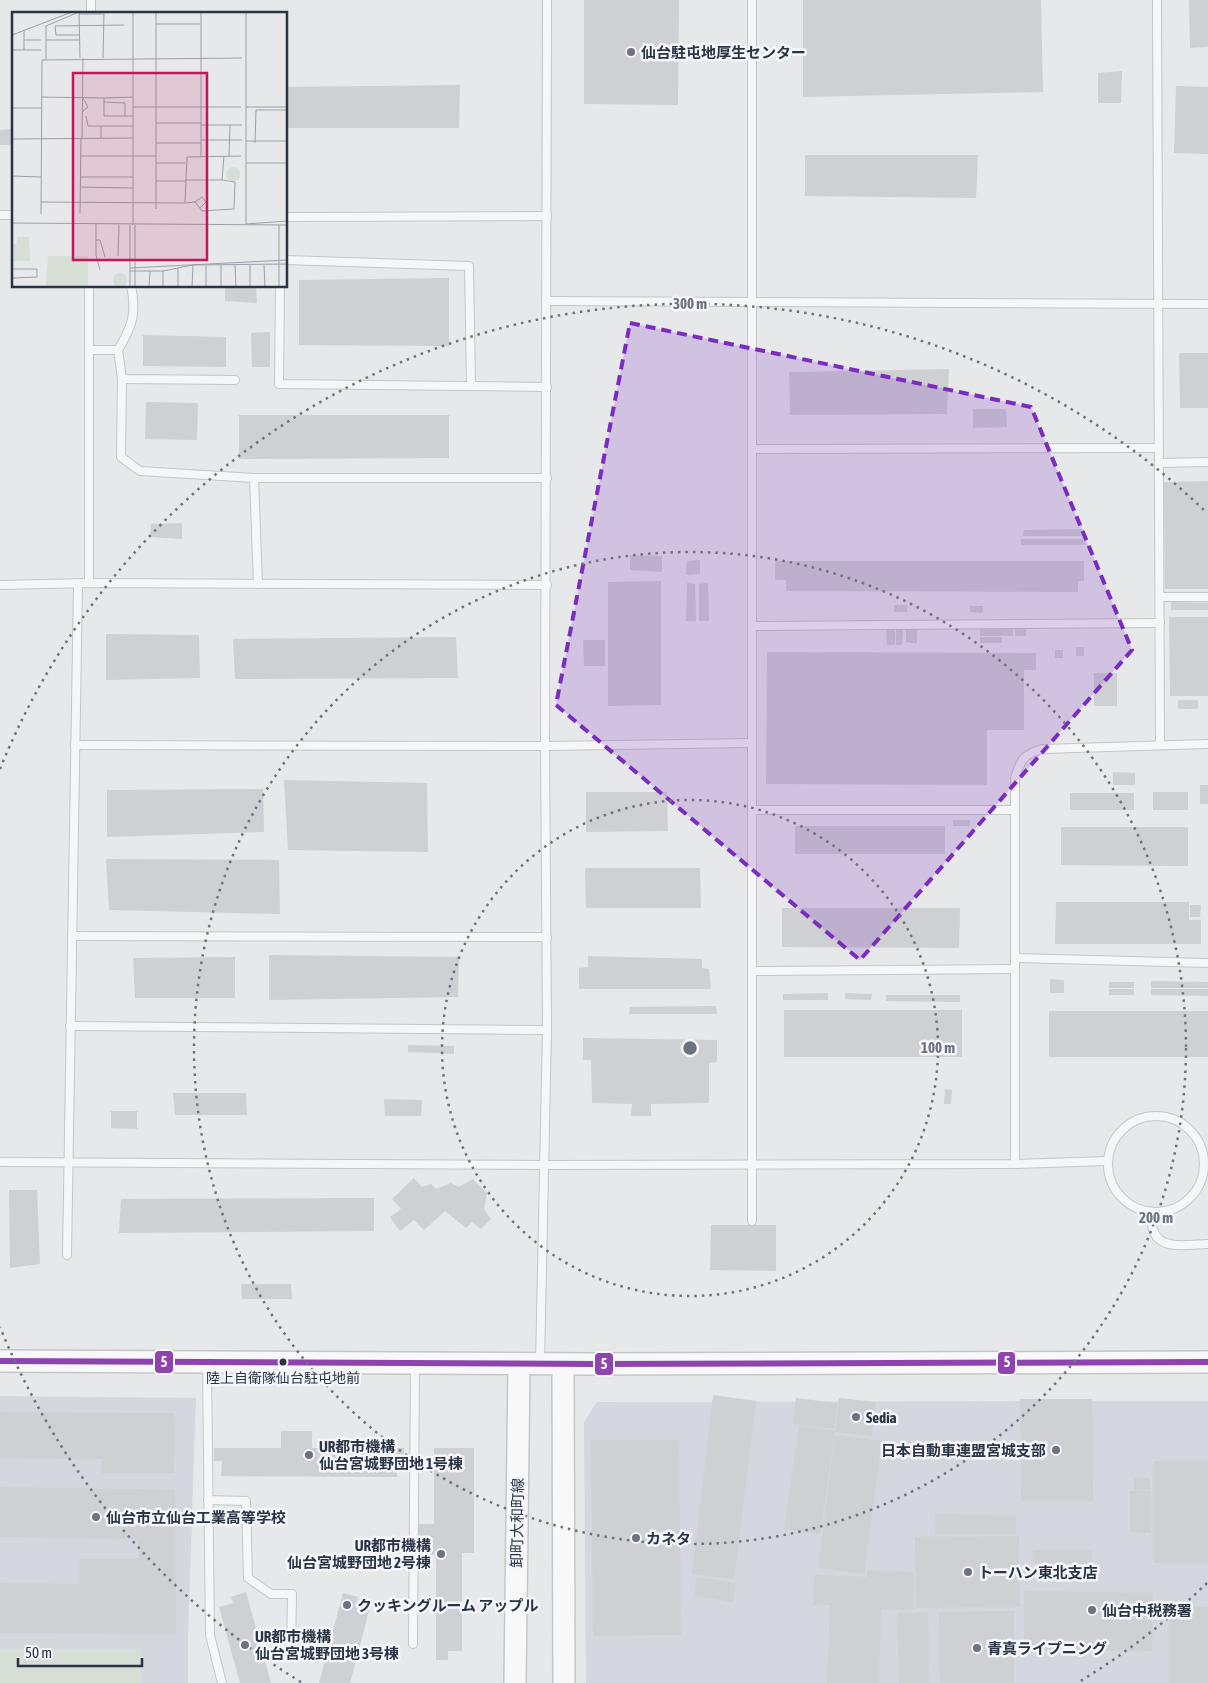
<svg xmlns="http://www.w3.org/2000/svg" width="1208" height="1683" font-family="'Asap Condensed','Noto Sans JP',sans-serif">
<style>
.built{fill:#d4d7dd}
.green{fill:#d6ded6}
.building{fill:#ced0d3}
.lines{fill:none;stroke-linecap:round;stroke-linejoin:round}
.lane-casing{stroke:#c4c6c8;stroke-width:10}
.secondary-casing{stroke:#c4c6c8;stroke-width:24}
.lane{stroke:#f5f6f7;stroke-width:8}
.secondary{stroke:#f8f8f8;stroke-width:21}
.bus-1-casing{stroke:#f4f6f9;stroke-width:10}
.bus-1{stroke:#8e44ad;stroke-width:6}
.marked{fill:#7b2cbf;fill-opacity:0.2;stroke:#7b2cbf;stroke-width:4;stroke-dasharray:10 6;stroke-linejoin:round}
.ring{fill:none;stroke:#6c737f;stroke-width:2.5;stroke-dasharray:2.5 5}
.poi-dot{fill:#6c737f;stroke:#f4f6f9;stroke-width:2}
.bus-dot{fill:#2b3445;stroke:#f4f6f9;stroke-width:2}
.labels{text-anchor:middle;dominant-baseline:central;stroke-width:5;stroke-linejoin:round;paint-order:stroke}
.bus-label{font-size:14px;fill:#2b3445;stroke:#f4f6f9}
.poi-label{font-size:15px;font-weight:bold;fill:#2b3445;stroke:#f4f6f9;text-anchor:start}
.street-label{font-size:15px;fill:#2b3445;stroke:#f4f6f9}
.inset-road{fill:none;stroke:#9ba0a8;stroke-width:1}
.view{fill:#c2185b;fill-opacity:0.15;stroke:#c2185b;stroke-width:2.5}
.inset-edge{fill:none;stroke:#2b3445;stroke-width:2.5}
.centre{fill:#6c737f;stroke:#f4f6f9;stroke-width:2.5}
.ring-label{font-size:15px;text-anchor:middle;font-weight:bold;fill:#6c737f;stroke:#f4f6f9;stroke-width:5;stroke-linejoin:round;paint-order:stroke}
.line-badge{stroke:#f4f6f9;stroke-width:2}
.badge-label{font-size:14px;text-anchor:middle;font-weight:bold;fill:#fff}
</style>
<rect width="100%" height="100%" fill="#e6e8ea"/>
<!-- built -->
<g class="built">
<path d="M0,1396L196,1398L188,1635V1683H0Z"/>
<path d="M1208,1401V1683H586L584,1422L597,1402Z"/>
</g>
<!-- green -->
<rect class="green" x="0" y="1649" width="141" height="34"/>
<!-- building -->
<g class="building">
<path d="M584,0H679L678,105L584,104Z"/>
<path d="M803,0H1041L1043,92L803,97Z"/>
<path d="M1189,0H1208V47L1190,48Z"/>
<path d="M1122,71L1121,103H1098V73Z"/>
<path d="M460,85L459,128H286V87Z"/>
<path d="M1176,86L1208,87V154L1174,153Z"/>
<path d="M14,129V145H0V130Z"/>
<path d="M805,155H978L976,198L805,196Z"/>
<path d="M449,278V346L299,345V280Z"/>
<path d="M225,286H256L257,303L225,301Z"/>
<path d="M270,332V367H252L251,333Z"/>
<path d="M143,335L226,337V367L143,366Z"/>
<path d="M1179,353H1208V408H1180Z"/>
<path d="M949,369L947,414L790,415L789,372Z"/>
<path d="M146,402L198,403L197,440L145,439Z"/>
<path d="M973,409H1006L1007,427L973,428Z"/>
<path d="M239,415H449V458L239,459Z"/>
<path d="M1208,481V589H1165L1164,482Z"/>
<path d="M182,523V539L150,537L151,524Z"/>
<path d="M1084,529V536H1023L1024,530Z"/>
<rect x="1021" y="539" width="64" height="6"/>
<path d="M630,555L662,556V572L630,570Z"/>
<path d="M700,560V574L686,575L687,561Z"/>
<path d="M775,561H1084V581H1078V592L786,591V580H775Z"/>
<path d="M661,581V705L608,706V582Z"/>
<path d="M687,583L695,584L696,621H686Z"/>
<path d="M708,583L709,621H699V584Z"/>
<path d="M1171,602L1208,603V610H1171Z"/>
<rect x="894" y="605" width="13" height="7"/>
<path d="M970,606H983V613L970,612Z"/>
<path d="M1169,617H1208V696H1170Z"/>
<path d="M906,627H914V630H917V644L906,642Z"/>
<path d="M886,629H895V645H887Z"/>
<path d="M896,629H903L902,645H896Z"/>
<rect x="980" y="629" width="33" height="7"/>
<rect x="1015" y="629" width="11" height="7"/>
<path d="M106,634L199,635L200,678L106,680Z"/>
<path d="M456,637L458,678L235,679L233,639Z"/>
<rect x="980" y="637" width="22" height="6"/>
<path d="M583,640H605V666H584Z"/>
<rect x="1076" y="647" width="8" height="9"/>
<rect x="1055" y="650" width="8" height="8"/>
<path d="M767,652L1036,653V670H1024V730H987V785L766,784Z"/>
<rect x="1094" y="673" width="23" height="33"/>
<rect x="1178" y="700" width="20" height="9"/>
<path d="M1113,772L1135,773V785H1113Z"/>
<path d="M284,780L427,783L428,852L288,850Z"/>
<rect x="1200" y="785" width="8" height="19"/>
<path d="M263,789L264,832L107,837V790Z"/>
<path d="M586,792H667L668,831L586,832Z"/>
<rect x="1153" y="792" width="35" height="18"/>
<rect x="1070" y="793" width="64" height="17"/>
<rect x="953" y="820" width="17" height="6"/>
<rect x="795" y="826" width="150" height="28"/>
<path d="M1061,827H1188V866L1061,865Z"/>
<path d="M106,859L279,860L280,914L109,910Z"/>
<path d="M585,868H700L701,908H586Z"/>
<path d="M1056,902H1189V920H1201V944H1055Z"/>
<path d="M1190,905H1201L1200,917H1190Z"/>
<path d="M782,908H960L959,948L782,947Z"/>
<path d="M269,955L459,957L458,997L269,1000Z"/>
<path d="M588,956L702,959V968L709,969L711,989H579V968L588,967Z"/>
<path d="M235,957V998H135L133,958Z"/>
<path d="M1050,979L1064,980V993H1050Z"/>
<path d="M1151,981L1208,982V988H1151Z"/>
<rect x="1109" y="982" width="25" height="6"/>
<rect x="1109" y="989" width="25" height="6"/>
<path d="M1151,989H1208V996L1151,995Z"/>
<path d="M828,993V1000H783V994Z"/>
<path d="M845,993L872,994L871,1000L845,999Z"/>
<path d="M886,995H960V1002L886,1001Z"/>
<path d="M716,1006L717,1014H629L630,1007Z"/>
<rect x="784" y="1010" width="178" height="47"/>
<rect x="1049" y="1011" width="159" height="46"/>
<path d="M583,1038L717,1040V1062L709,1063V1103L651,1104V1116H631L632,1104L592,1103L591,1060H583Z"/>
<path d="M408,1045L454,1046V1054L408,1052Z"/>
<path d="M945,1089L952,1090L951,1104H944Z"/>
<path d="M173,1093H246L247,1115H175Z"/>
<path d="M384,1099L422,1100L421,1116H385Z"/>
<path d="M111,1111H137V1129L111,1128Z"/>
<path d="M414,1178L422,1187L431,1184L436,1189L451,1183L459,1187L473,1179L487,1193L484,1209L491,1219L481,1229L472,1222L466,1228L445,1211L424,1230L414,1220L400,1231L390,1217L401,1209L392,1199Z"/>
<path d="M9,1190H37L40,1264L10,1268Z"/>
<path d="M374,1198V1231L119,1233L121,1199Z"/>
<path d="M711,1225H776V1271L710,1270Z"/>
<path d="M241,1284H291L292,1299H242Z"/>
<path d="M713,1395L756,1401L734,1579L692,1574Z"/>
<path d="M796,1398L837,1403L834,1429L793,1424Z"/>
<path d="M839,1398L876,1402L872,1436L835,1432Z"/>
<path d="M1020,1399H1092L1093,1501H1021Z"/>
<path d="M0,1412L175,1413L174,1473H101L102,1459L0,1458Z"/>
<path d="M799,1426L835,1431L820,1534L784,1529Z"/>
<path d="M281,1431H312V1448H404V1462H397V1477L221,1476L222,1461H214V1448H281Z"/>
<path d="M835,1435L882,1441L864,1574L818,1568Z"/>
<path d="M591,1440H679L681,1635L593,1636Z"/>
<path d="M434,1448H474V1553H462V1651H448V1660H436V1555H419V1524H434Z"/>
<rect x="1153" y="1461" width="55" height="102"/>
<rect x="1134" y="1478" width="16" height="12"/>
<path d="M0,1487L175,1490L176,1634L0,1633V1583L79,1584V1559H139L138,1539L0,1537Z"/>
<path d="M1130,1491H1151V1533L1130,1532Z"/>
<path d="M935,1514L1016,1515V1534H935Z"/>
<path d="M1019,1536L1020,1607L916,1608L915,1537Z"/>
<path d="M1033,1550H1092V1564L1033,1563Z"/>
<path d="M867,1570L914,1572V1609L881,1610L879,1683H827L830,1605H813L814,1575L867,1577Z"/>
<path d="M697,1577L736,1583L733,1602L694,1596Z"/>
<path d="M1024,1591L1153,1593L1152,1651L1024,1650Z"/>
<path d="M246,1592L271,1683H240L219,1607L233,1603L231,1597Z"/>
<path d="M343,1593L358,1597L356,1604L370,1607L350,1683H319Z"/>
<rect x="1169" y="1607" width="39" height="76"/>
<path d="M1014,1611V1683H940L939,1612Z"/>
<path d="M928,1612L929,1683H899L897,1613Z"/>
</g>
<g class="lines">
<defs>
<g id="lane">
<path d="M1157,0L1160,745"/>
<path d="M91,14V0"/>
<path d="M0,215H14"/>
<path d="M286,217L547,216"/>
<path d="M286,260L469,266L471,386"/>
<path d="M89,286V583"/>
<path d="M280,286L279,384L547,387"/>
<path d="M546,301L1208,304"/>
<path d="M89,350H118C132,327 137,313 131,286"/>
<path d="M118,350L122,379L235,380"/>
<path d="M122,379L121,457L140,471L254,478L258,584"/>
<path d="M752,449L1159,448"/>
<path d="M1159,463L1208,462"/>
<path d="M254,478H547"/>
<path d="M0,585L89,583L547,585"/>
<path d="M1160,597H1208"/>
<path d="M752,626L1160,623"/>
<path d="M75,745L545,746L752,743"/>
<path d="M752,810H1015"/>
<path d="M72,936L547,937"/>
<path d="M1015,958L1208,963"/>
<path d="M752,971L1015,969"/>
<path d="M70,1026L547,1030"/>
<circle cx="1156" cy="1164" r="48"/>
<path d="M0,1162L545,1165L1015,1164L1107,1161"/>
<path d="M1015,1164V778C1021,759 1023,755 1042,749L1208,744"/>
<path d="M1152,1213C1152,1219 1151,1226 1154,1232C1161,1251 1192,1244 1208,1244"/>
<path d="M752,1221V0"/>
<path d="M67,1255L78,584"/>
<path d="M540,1363L547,1030L545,746L547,0"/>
<path d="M207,1364L210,1635L222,1683"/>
<path d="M208,1500L246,1501L248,1578L271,1594H292L291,1652"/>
<path d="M413,1644L415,1365"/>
</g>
<g id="secondary">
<path d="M0,1361L595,1364L1208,1362"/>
<path d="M563,1364L564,1683"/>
<path d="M515,1683L519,1364"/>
</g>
</defs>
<!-- lane casing -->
<use href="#lane" class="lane-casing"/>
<!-- secondary casing -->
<use href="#secondary" class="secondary-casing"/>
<!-- lane -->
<use href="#lane" class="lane"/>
<!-- secondary -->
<use href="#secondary" class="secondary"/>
<defs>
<path id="bus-1" d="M0,1361L595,1364L1208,1362"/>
</defs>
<!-- bus-1 casing -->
<use href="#bus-1" class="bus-1-casing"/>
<!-- bus-1 -->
<use href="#bus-1" class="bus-1"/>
</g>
<!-- marked area -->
<path class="marked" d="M630,323L1031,407L1132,650L860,960L556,705Z"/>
<!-- distance rings -->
<g class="ring">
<circle cx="690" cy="1048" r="248"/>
<circle cx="690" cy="1048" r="496"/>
<path d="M1207 1583A744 744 0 0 1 1079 1682M301 1682A744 744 0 0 1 0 1327M0 769A744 744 0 0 1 1207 513"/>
</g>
<!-- markers -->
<g class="poi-dot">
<circle cx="631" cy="52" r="5"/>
<circle cx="856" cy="1417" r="5"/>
<circle cx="1056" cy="1450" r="5"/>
<circle cx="309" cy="1455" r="5"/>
<circle cx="96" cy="1517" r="5"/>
<circle cx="636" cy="1538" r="5"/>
<circle cx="441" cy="1554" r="5"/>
<circle cx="968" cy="1572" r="5"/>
<circle cx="347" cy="1605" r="5"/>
<circle cx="1092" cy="1610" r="5"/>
<circle cx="245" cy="1645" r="5"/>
<circle cx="977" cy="1648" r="5"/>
</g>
<circle class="bus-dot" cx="283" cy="1362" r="4.5"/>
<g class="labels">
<!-- bus labels -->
<g class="bus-label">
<text x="283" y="1378">陸上自衛隊仙台駐屯地前</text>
</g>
<!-- poi labels -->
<g class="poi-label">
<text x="641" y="52">仙台駐屯地厚生センター</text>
<text x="866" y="1417">Sedia</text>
<text x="319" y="1446">UR都市機構<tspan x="319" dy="17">仙台宮城野団地 1号棟</tspan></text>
<text x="1046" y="1450" text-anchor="end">日本自動車連盟宮城支部</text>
<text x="106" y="1517">仙台市立仙台工業高等学校</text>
<text x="646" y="1538">カネタ</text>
<text x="431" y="1545" text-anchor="end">UR都市機構<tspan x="431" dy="17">仙台宮城野団地 2号棟</tspan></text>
<text x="978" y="1572">トーハン東北支店</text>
<text x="357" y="1605">クッキングルーム アップル</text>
<text x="1102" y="1610">仙台中税務署</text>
<text x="255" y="1636">UR都市機構<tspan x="255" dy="17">仙台宮城野団地 3号棟</tspan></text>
<text x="987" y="1648">青真ライプニング</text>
</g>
<!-- street labels -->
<g class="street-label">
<text transform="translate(517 1523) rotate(-89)">卸町大和町線</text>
</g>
</g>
<!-- overview -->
<g transform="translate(12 12)">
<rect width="275" height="275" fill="#e6e8ea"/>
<path d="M214 162a7 7 0 1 1 14 0a7 7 0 1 1-14 0ZM5,225H17L18,249H0L1,232L5,231ZM36,244H76V275H34ZM101 268a7 7 0 1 1 14 0a7 7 0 1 1-14 0Z" fill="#d6ded6"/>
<path class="inset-road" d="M189,0V144M67,2H91M144,12H188M12,19V38M0,23L60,0M68,23H44L43,14L112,13M12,28H29M34,28H68M0,38H29M91,46L92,0M34,47V14L67,0L68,46M29,85L92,86V104H121M92,86L121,85M92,90L113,91V104M121,95H229M234,95H275M0,96H29M70,100L76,95L71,86M74,104L76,114H89V126M144,111H189M189,113H230M89,114H121M70,126L71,46M0,127L121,126M189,128H230M234,129H275M144,131H189M243,131L244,98H275M69,144H144M217,144L218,113M144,151H173M234,151H275M0,164L29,165M69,165H121M173,168H210L212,144M144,169H173M68,175L121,176M29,190L173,191L183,190L190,185L194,190L188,196M183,190L190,199L222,197L223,170L210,168M173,191L175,145L229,144M144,197V0M68,201L69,126M29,202L30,48L230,46M0,211L275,213M84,212V243L88,258M234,212V0M234,212L275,209M121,213V0M123,213V275M267,213V275M84,228H88L93,245M106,244L107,213M223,253L224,275M252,253L253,275M194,254V275M118,256L275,248M166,256V275M0,257H25V265L0,266M118,259H151L181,253L275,252M118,275V213M137,275L138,259M151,275V259M180,275L181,253M209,275V253M238,275V253"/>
<path class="view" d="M61,61H195V248H61Z"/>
<rect width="275" height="275" class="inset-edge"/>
</g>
<circle cx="690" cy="1048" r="8" class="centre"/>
<g class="ring-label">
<text x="690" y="309">300 m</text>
<text x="938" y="1053">100 m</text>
<text x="1156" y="1223">200 m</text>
</g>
<g class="line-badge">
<rect x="154" y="1350" width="20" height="24" rx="5" fill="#8e44ad"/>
<rect x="997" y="1351" width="19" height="24" rx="5" fill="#8e44ad"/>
<rect x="594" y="1352" width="20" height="24" rx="5" fill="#8e44ad"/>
</g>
<g class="badge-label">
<text x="164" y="1367">5</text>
<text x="1007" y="1367">5</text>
<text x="604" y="1369">5</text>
</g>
<!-- scale -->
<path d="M18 1658v8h124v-8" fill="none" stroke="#2b3445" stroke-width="2.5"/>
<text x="25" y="1658" font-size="15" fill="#2b3445" stroke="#f4f6f9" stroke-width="4" paint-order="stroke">50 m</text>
</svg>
